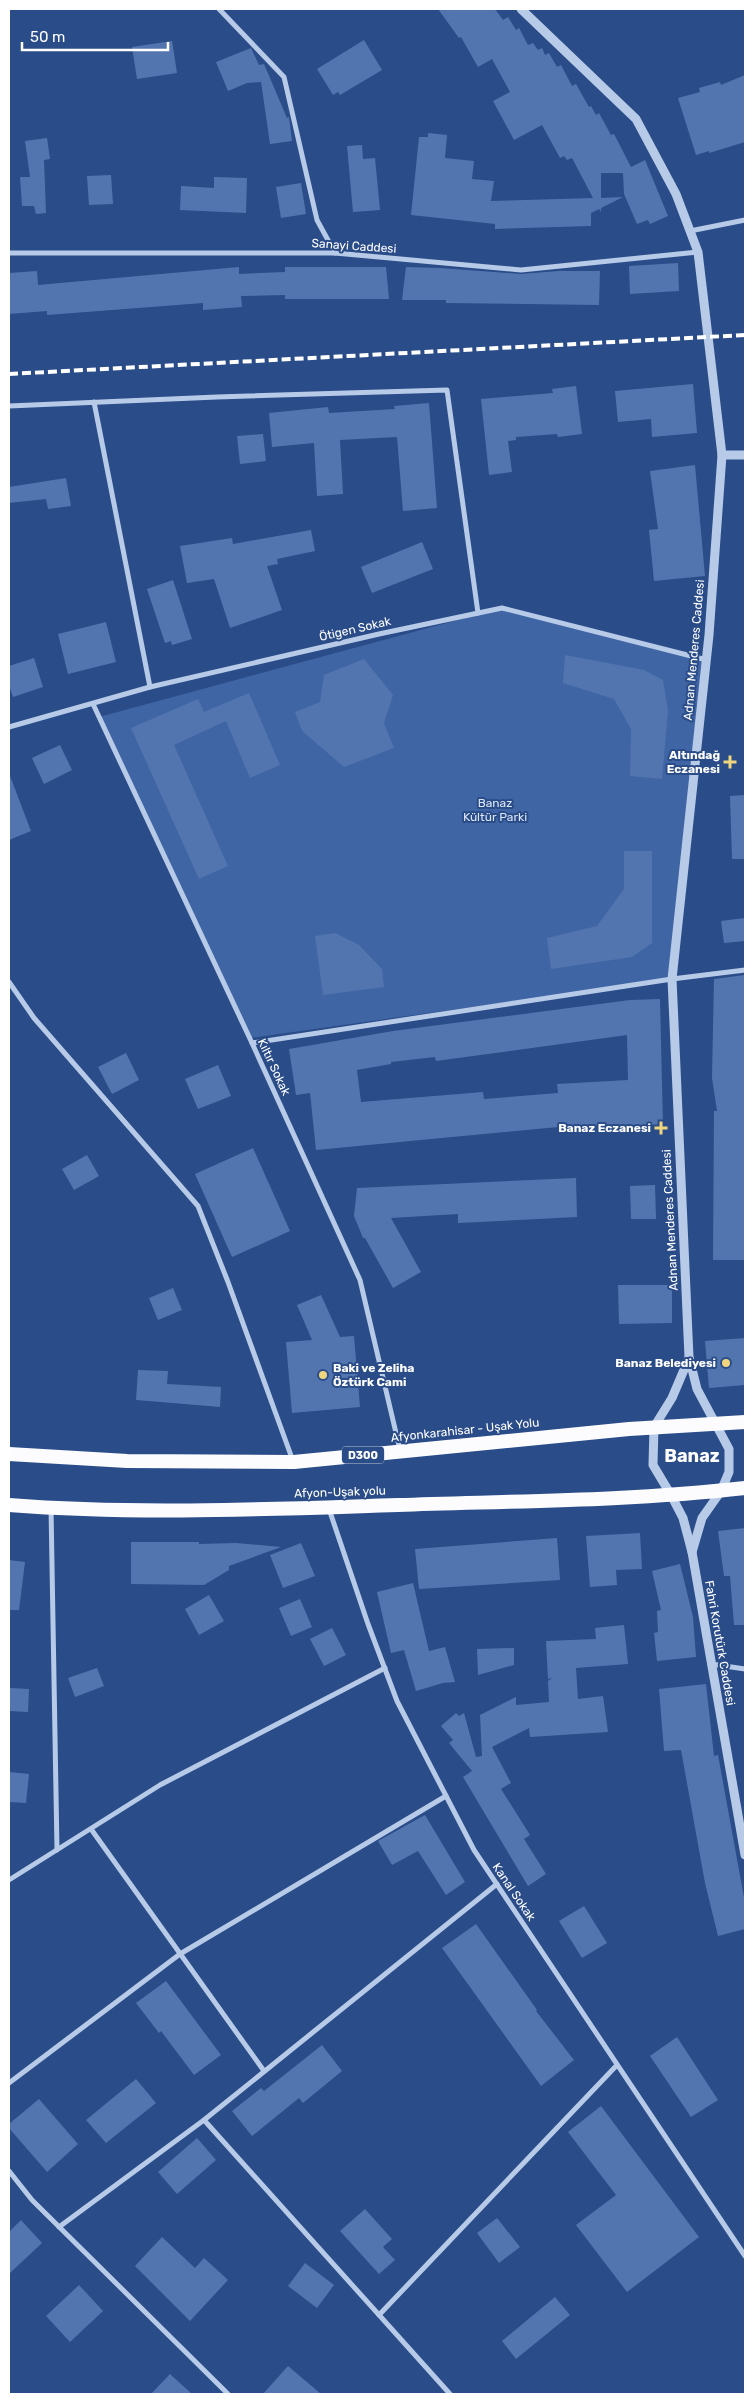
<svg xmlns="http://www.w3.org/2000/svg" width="754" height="2403" font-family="Rubik,sans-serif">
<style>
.green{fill:#3f65a4}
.building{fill:#5375af;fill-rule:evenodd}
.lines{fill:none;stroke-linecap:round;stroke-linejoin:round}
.minor{stroke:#b7cae8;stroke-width:5}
.tertiary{stroke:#b7cae8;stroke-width:9}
.trunk{stroke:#fcfcfe;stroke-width:14}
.rail{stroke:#fff;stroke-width:4;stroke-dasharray:9 4;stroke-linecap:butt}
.poi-dot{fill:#efd67e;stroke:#2a4c88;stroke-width:2}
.labels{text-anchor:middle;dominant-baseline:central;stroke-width:4;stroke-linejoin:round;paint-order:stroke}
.shield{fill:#2a4c88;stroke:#bfc9db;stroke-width:1}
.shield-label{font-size:11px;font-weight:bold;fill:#fff}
.street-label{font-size:12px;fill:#fff;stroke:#2a4c88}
.poi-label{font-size:12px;font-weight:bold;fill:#fff;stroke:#2a4c88;text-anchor:end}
.park-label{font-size:12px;fill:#dae5f7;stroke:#2a4c88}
.district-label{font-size:18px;font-weight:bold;fill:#fff;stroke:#2a4c88}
</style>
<rect width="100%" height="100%" fill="#2a4c88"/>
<!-- green -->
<path class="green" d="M502,608L707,660L672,979L250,1038L99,717Z"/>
<!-- building -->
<g class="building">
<path d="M438,9H495L503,20L508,17L516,30L519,28L528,45L533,43L538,50L542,48L545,55L549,53L557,67L561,65L572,86L576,84L589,107L591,106L596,115L599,113L611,135L614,134L631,167L645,160L668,216L650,224L648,220L637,224L624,194L623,173H601V198L623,197L601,208V212L599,209L591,213V226L495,229V224L411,215L419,137H428V133L447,135L445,158L474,161L472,179L494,181L491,201L593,198L572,158L567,160L564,156L560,158L542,125L514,140L493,101L510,92L492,59L478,67L461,37L459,38Z"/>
<path d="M364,40L382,70L340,95L338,92L333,95L317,69Z"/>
<path d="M172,41L177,73L137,79L132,47Z"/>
<path d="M251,48L259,65L264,64L287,118L289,117L292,141L270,144L261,82L247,83L228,91L216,62Z"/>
<path d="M745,75V142L709,153V151L696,155L678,98L700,92L699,88L720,82L721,85Z"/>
<path d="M47,138L50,159L44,160L46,213L36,214L34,206H22L20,177H30L25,141Z"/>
<path d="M362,145L363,159L375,158L380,210L353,212L347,146Z"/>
<path d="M111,175L113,204L89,205L87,176Z"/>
<path d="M214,177L247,178L246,213L180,210L181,186L214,188Z"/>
<path d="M301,183L306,214L281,218L276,187Z"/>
<path d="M678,263L679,291L630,294L629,266Z"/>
<path d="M239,267V274L285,272V267H386L389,299H285V295L241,296L242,307L203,310V303L47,315V311L9,314V273L37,271L38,285Z"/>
<path d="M406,267L440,268L521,274L559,271H600L599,305L446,303V300H402Z"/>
<path d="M693,384L697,433L652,437L651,419L618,422L615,391Z"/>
<path d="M576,386L582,434L558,437L557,434L516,437V440L508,441L512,472L489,475L481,399L553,393L552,389Z"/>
<path d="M429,403L437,508L403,511L397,437L340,440L343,494L317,496L314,443L272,447L269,413L328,407L329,413L395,409L394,406Z"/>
<path d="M263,434L266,461L240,464L237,436Z"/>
<path d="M695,465L705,576L654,581L649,530L658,529L650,471Z"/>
<path d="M66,478L71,506L48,509L46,499L9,503V487Z"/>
<path d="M311,530L315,551L277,559L278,564L267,566L282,610L230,628L214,579L187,583L180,546L232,538L233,544Z"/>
<path d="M422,542L433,569L372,593L361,567Z"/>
<path d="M173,580L192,639L172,645L171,641L165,643L147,589Z"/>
<path d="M106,622L116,662L68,674L58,634Z"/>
<path d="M565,655L644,670L663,680L668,711L662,779L630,776L631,729L614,699L563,683Z"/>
<path d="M34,658L43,687L13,697L9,685V666Z"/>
<path d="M364,659L393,695L384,723L394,748L344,767L302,731L295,712L320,702L324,675Z"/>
<path d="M249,693L280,765L250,778L226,721L174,745L228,866L199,879L131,728L198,699L204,712Z"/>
<path d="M60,745L72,770L44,784L32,758Z"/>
<path d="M10,776L31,831L9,840V777Z"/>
<path d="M745,795V859H732L730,796Z"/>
<path d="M624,851H652V943L632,957L551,969L547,938L597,926L624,889Z"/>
<path d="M745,918V941L724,943L721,921Z"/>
<path d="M335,933L359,945L382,969L384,987L323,995L315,936Z"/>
<path d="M745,975V1260H713L714,1111H717L712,1078L714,979Z"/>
<path d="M660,999L663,1125L558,1127L316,1150L310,1093L296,1095L289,1049L393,1031L630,1000ZM627,1035L628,1080L557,1084L558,1093L484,1099L483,1092L361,1102L357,1070L391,1064V1062L435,1057L436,1061Z"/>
<path d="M126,1053L139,1080L112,1094L98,1067Z"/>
<path d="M218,1065L231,1096L198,1109L185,1079Z"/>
<path d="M253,1148L290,1231L232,1257L195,1174Z"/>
<path d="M87,1155L99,1176L74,1190L62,1169Z"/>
<path d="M576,1178L577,1217L458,1223V1214L391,1218L421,1272L393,1288L365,1238H363L354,1216L357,1188Z"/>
<path d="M655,1185L656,1219H631L630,1186Z"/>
<path d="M618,1285H672V1323L619,1324Z"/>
<path d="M173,1288L182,1310L158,1320L149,1298Z"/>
<path d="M321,1295L340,1337L354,1336L360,1407L292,1413L286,1342L312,1340L297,1305Z"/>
<path d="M745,1338V1385L709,1388L705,1341Z"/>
<path d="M138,1370L168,1371L167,1384L221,1387L220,1407L136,1400Z"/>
<path d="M745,1528V1625H734L730,1576H724L718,1531Z"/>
<path d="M640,1533L642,1569L616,1570L617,1585L590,1587L586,1536Z"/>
<path d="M557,1538L560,1580L419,1589L415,1549Z"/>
<path d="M131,1542H199V1544L236,1543L281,1547L229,1566V1570L204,1585L131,1584Z"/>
<path d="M301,1543L315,1576L283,1588L270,1555Z"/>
<path d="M9,1560L25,1562L19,1610H9Z"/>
<path d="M680,1564L693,1617L696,1657L657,1661L654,1633L658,1632L657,1611L661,1610L652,1571Z"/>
<path d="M413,1583L429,1651L445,1647L455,1682L443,1683L416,1691L404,1650L391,1653L377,1592Z"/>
<path d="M209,1595L224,1621L199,1635L185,1609Z"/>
<path d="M300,1599L312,1627L291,1636L279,1608Z"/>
<path d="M624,1625L628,1664L576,1668L578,1699L603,1696L608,1732L530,1737L529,1728L492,1747L511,1783L501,1789L530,1835L524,1839L546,1874L528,1886L463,1777L472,1771L449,1743L453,1740L441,1726L456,1713L459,1716L464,1713L476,1757L482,1756L480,1715L516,1697V1705L549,1702L548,1681L552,1678L548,1679L546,1641L596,1639L595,1628Z"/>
<path d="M332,1628L346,1655L324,1666L310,1639Z"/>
<path d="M514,1648V1665L478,1675L477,1649Z"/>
<path d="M97,1668L104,1686L75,1697L68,1678Z"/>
<path d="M706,1684L714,1756L718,1755L745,1903V1929L718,1936L705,1883L681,1750L664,1751L659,1689Z"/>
<path d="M9,1688L29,1689L28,1712L9,1711Z"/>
<path d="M9,1772L29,1774L26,1803L9,1802Z"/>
<path d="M425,1815L465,1882L446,1895L418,1851L392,1865L378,1841Z"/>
<path d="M584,1906L607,1943L582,1958L559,1921Z"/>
<path d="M476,1924L537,2010L536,2011L574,2060L541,2086L442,1948Z"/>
<path d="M166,1981L221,2055L194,2075L161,2031L159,2033L136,2003Z"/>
<path d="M677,2037L718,2100L691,2117L650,2056Z"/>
<path d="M322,2045L342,2071L303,2103L299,2098L252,2136L232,2111L261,2088L264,2091Z"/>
<path d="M136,2079L156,2103L106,2143L86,2120Z"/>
<path d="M39,2099L78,2144L47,2172L9,2128V2124Z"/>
<path d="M601,2106L699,2237L627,2292L576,2225L616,2195L568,2132Z"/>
<path d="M197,2138L216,2160L177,2194L158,2172Z"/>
<path d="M365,2209L392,2239L383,2247L395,2260L379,2274L340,2231Z"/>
<path d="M497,2218L520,2247L499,2263L477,2233Z"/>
<path d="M21,2220L42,2243L9,2274V2232Z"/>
<path d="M162,2237L195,2268L204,2258L228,2280L190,2321L135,2266Z"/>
<path d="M305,2263L334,2285L317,2308L288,2286Z"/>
<path d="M79,2285L103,2311L70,2342L46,2316Z"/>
<path d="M555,2297L570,2315L516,2359L502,2341Z"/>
<path d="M288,2366L321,2394H263Z"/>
<path d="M170,2374L192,2394H151Z"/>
</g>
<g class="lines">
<!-- minor -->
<g class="minor">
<path d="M219,9L284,77L317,220L335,253"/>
<path d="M690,231L745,220"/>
<path d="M9,253H335L521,270L698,252"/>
<path d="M94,402L150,687"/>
<path d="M9,406L217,397L447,390L478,613"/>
<path d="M93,704L252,1043L360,1280L400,1450"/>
<path d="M9,727L150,687L379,634L502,608L707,660"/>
<path d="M9,982L34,1018L198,1206L228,1282L293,1461"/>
<path d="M252,1043L672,979L745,970"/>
<path d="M51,1508L57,1850"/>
<path d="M329,1509L368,1624L397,1701L474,1850L745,2256"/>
<path d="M711,1664L745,1669"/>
<path d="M91,1829L264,2071"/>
<path d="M9,1880L160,1785L385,1668"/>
<path d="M9,2083L180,1954L446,1796"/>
<path d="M204,2120L450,2394"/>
<path d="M9,2171L32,2200L228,2394"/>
<path d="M59,2227L204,2120L497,1884"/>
<path d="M379,2315L617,2065"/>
</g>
<!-- tertiary -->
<g class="tertiary">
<path d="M521,9L636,119L676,194L698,252L722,455L709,635L672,979L689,1357L697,1389L729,1449V1472L721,1491L702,1518L692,1552"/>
<path d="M722,455H745"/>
<path d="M689,1358L672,1398L654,1427L653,1465L671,1495L683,1518L692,1552L745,1855"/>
</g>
<!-- trunk -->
<g class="trunk">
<path d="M9,1454L127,1461L294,1462L629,1429L745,1422"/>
<path d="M9,1505C138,1515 268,1509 398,1505C514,1501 630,1501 745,1488"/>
</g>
<!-- rail -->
<path class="rail" d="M9,374L745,335"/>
</g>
<!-- markers -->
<g class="poi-dot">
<path d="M727.5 754.5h5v5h5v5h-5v5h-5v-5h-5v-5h5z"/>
<path d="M658.5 1120.5h5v5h5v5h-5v5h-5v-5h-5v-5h5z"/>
<circle cx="726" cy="1363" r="5"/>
<circle cx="323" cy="1375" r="5"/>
</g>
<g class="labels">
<!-- shield labels -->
<rect class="shield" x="342" y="1446.5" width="42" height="17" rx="4"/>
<g class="shield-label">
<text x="363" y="1455">D300</text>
</g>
<!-- street labels -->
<g class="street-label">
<text transform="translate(354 246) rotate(4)">Sanayi Caddesi</text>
<text transform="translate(355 629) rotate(-13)">Ötigen Sokak</text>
<text transform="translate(694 650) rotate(-85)">Adnan Menderes Caddesi</text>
<text transform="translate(274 1067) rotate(65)">Kıltır Sokak</text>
<text transform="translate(670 1220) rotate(-93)">Adnan Menderes Caddesi</text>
<text transform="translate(465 1430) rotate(-6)">Afyonkarahisar - Uşak Yolu</text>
<text transform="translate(340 1492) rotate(-2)">Afyon-Uşak yolu</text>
<text transform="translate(720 1643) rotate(80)">Fahri Korutürk Caddesi</text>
<text transform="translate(514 1892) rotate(56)">Kanal Sokak</text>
</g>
<!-- poi labels -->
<g class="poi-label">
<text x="720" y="755">Altındağ<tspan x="720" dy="14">Eczanesi</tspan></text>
<text x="651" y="1128">Banaz Eczanesi</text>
<text x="716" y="1363">Banaz Belediyesi</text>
<text x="333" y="1368" text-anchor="start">Baki ve Zeliha<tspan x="333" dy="14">Öztürk Cami</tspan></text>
</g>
<!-- park labels -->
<g class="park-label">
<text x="495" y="803">Banaz<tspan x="495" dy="14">Kültür Parki</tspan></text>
</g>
<!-- district labels -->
<g class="district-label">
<text x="692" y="1456">Banaz</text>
</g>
</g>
<!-- border -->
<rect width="754" height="2403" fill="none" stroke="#ffffff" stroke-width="20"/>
<!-- scale -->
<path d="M22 42v8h146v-8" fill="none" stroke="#ffffff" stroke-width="2.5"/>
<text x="30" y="42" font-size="15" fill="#ffffff" stroke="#2a4c88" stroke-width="4" paint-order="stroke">50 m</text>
</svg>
